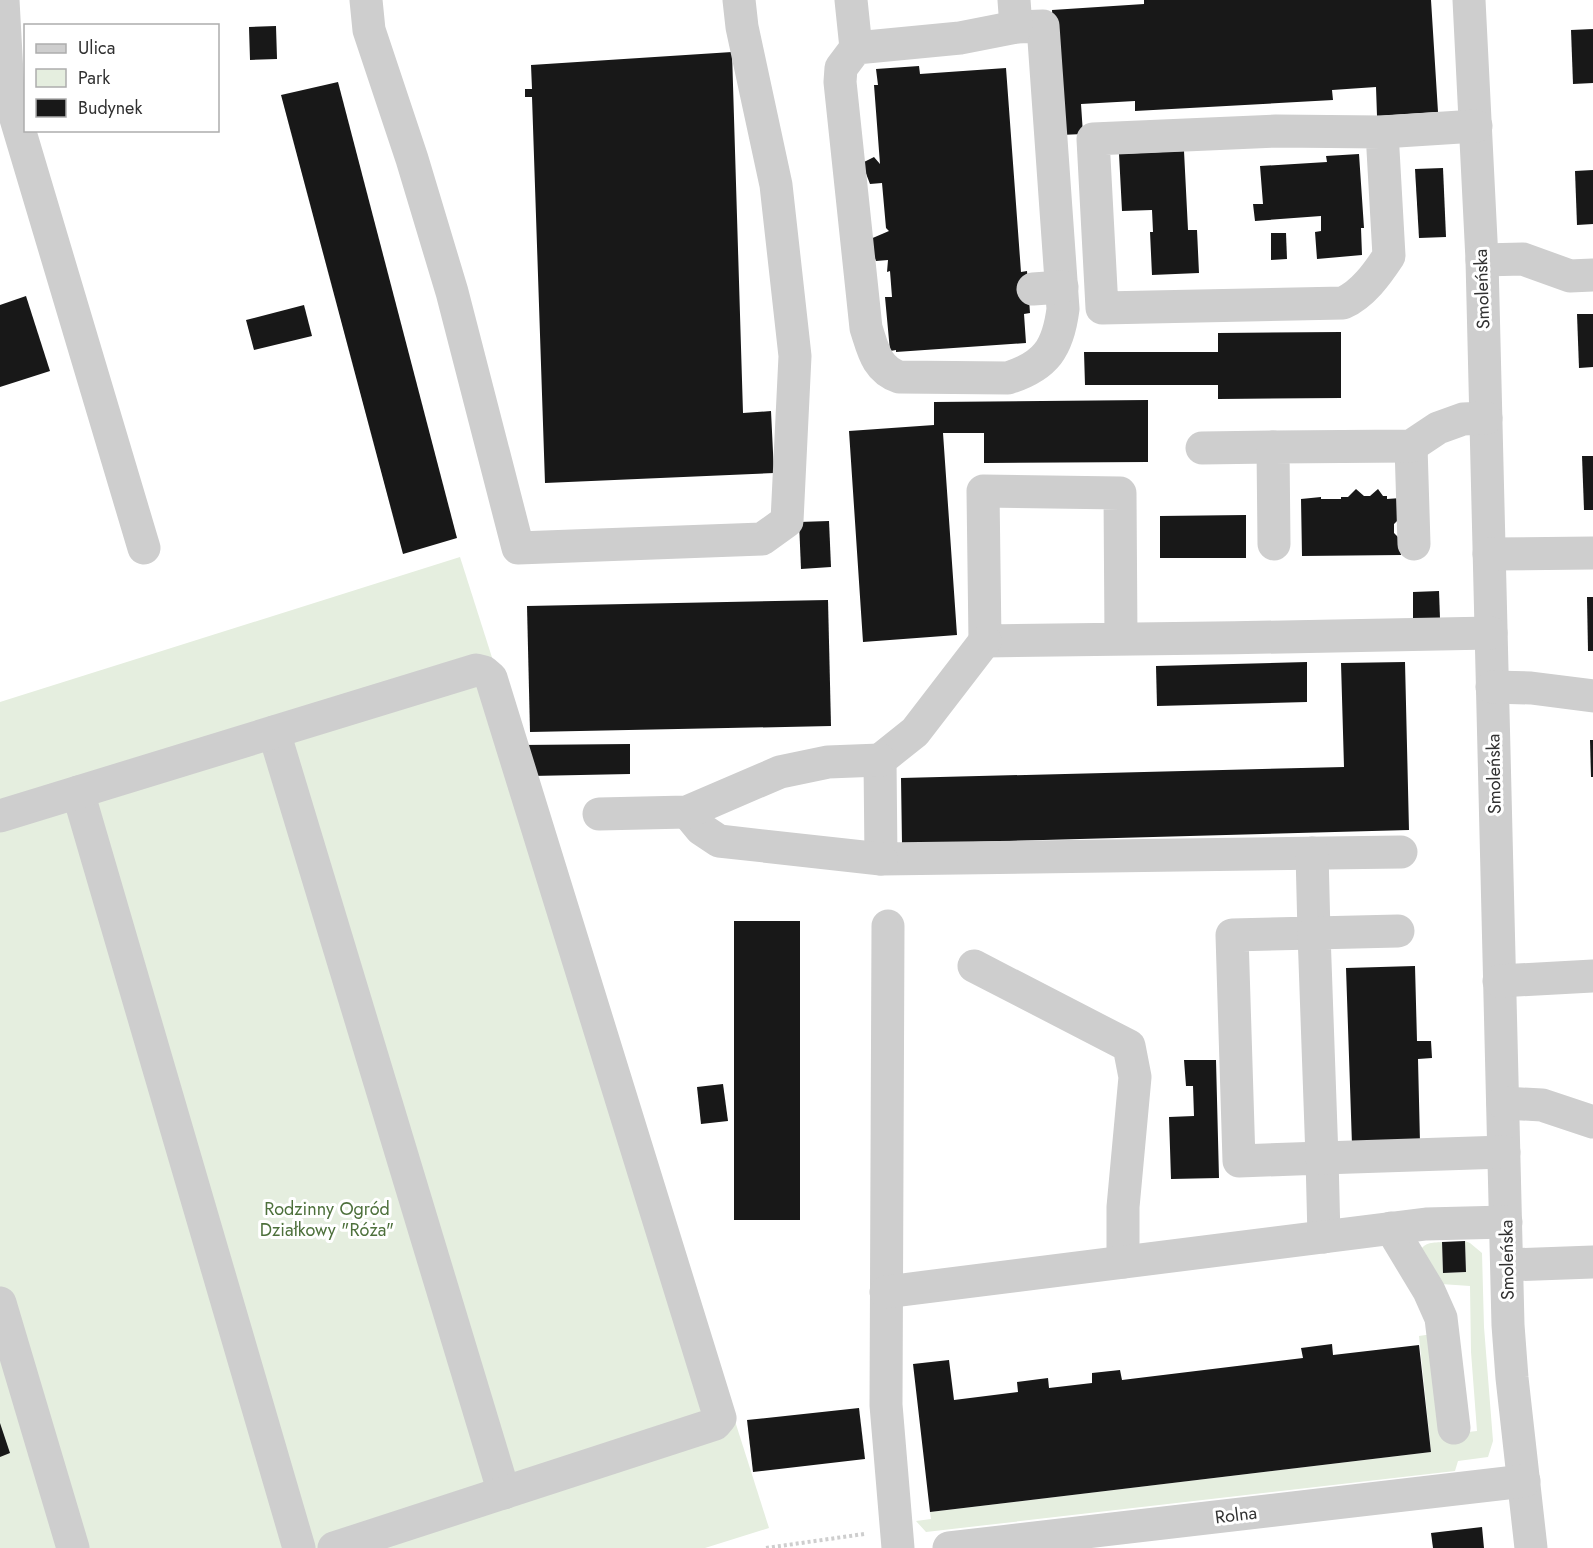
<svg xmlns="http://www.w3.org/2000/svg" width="1593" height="1548" font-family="Jost,sans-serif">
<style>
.green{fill:#e5eedf}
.building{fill:#181818}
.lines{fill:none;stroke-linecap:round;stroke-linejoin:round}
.path{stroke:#cecece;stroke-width:4;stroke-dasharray:3 3;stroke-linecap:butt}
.minor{stroke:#cecece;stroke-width:33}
.labels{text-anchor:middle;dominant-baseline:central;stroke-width:6;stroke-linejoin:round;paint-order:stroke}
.street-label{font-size:18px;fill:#313131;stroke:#fff}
.park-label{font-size:18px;fill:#4d703b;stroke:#fff}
</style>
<rect width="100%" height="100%" fill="#fff"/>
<!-- green -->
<g class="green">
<path d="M460,557L769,1528L705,1548H0V702Z"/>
<path d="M1465,1241L1470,1243L1482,1253L1484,1327L1493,1441L1488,1457L1458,1461L1455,1471L926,1532L916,1521L931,1519L930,1512L1431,1452L1419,1336L1432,1334L1441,1435L1477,1431L1471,1352L1470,1286L1441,1284L1419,1253C1424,1242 1431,1243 1442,1242L1443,1273L1466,1272Z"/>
</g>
<!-- building -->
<g class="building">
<path d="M1144,0H1431L1438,112L1377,116L1376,87L1332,90L1333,100L1135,111V101L1081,104L1083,134L1060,135L1052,10L1144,4Z"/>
<path d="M276,26L277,59L250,60L249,27Z"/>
<path d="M1593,29V83L1573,84L1571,30Z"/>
<path d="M732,52L743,413L771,411L774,473L545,483L532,97H525V89H532L531,65Z"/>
<path d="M919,66L920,74L1006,68L1021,272L1027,271L1030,313L1024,314L1026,343L896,352V350L890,351L885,297H892L890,271L887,272L888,260L876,261L868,240L889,231L886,228L882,183L870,184L862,163L874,157L880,164L874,85H878L876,69Z"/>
<path d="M338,82L457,538L403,554L281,95Z"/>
<path d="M1184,151L1188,230H1197L1199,273L1152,275L1150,232H1153L1152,210L1122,211L1119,154Z"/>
<path d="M1359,154L1364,228H1361L1362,255L1317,259L1315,232L1321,231V216L1255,221L1253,204H1263L1260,166L1327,162L1326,156Z"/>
<path d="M1443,168L1446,237L1419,238L1415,169Z"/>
<path d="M1593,170V224L1577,225L1575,171Z"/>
<path d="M1271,233H1286L1287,259L1271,260Z"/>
<path d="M26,296L50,371L0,387V305Z"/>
<path d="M304,305L312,336L254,350L246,320Z"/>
<path d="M1577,314H1593V367L1579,368Z"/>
<path d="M1341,332V398L1218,399V385H1085L1084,352H1218V333Z"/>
<path d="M1148,400V462L984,463V433H943L957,635L863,642L849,431L934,425V402Z"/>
<path d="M1582,456H1593V510H1584Z"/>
<path d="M1356,489L1364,496H1370L1378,489L1383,496H1387V499L1401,498V517L1394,524V533L1400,539L1401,555L1302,556L1301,499L1321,497V499H1341V497H1348Z"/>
<path d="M1246,515V558H1160V516Z"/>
<path d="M829,521L831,567L801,569L799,522Z"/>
<path d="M1439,591L1440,619H1413V592Z"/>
<path d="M1587,597H1593V651H1588Z"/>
<path d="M828,600L831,726L530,732L527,606Z"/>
<path d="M1307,662V702L1157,706L1156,666Z"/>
<path d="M1405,662L1409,830L902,844L901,778L1344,767L1341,663Z"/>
<path d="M1590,740H1593V777H1591Z"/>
<path d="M630,744V774L531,776L521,745Z"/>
<rect x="734" y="921" width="66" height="299"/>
<path d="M1415,966L1417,1041H1431L1432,1058L1418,1059L1420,1143L1352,1145L1346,968Z"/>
<path d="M1184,1060H1216L1219,1178L1171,1179L1169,1117L1194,1116L1193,1086H1186Z"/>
<path d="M723,1084L728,1121L701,1124L697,1087Z"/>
<path d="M1465,1241L1466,1272L1443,1273L1442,1242Z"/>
<path d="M1332,1344L1333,1355L1419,1345L1431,1452L930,1512L913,1364L949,1360L954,1400L1018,1392L1017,1382L1048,1378L1049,1388L1092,1383V1373L1120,1370L1122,1380L1303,1358L1301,1348Z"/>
<path d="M859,1408L865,1459L753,1472L747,1420Z"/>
<path d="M0,1423L10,1453L0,1457Z"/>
<path d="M1482,1527L1484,1548H1433L1431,1533Z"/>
</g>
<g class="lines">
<!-- path -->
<path class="path" d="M766,1548L864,1534"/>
<!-- minor -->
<g class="minor">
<path d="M3,0L8,92L144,548"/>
<path d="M366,0L369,30L412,159L452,292L518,548L762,539L787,521L795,356L776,185L742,27L739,0"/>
<path d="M851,0L856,48L841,68L840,82L866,328C873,349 876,369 899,377L1008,378C1046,366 1058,348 1063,309L1043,26L1016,27L960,38L856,48"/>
<path d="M1014,0L1016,27"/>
<path d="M1469,0L1482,260L1508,1325L1512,1378L1531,1548"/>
<path d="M1382,132L1389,256C1377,274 1363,294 1343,303L1102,308L1093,139L1276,131L1382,132L1476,126"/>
<path d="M1482,260L1523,259L1570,276L1593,275"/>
<path d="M1033,289L1062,287"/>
<path d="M1411,446L1414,544"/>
<path d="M1202,448L1273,447"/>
<path d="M1274,544L1273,447L1411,446L1438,428L1463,419L1486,418"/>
<path d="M1489,554L1593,553"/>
<path d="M1121,639L1120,493L983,491L985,641C1154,639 1322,637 1491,633"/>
<path d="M985,641L915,732L880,760L881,859L1401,852"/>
<path d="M1492,687L1531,688L1593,696"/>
<path d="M274,732L504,1493"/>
<path d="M78,792L299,1548"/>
<path d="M687,812L701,829L719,841L881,859"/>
<path d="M599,814L687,812L780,772L828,762L880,760"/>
<path d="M0,816L476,670L484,672L491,678L720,1418L715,1424L334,1548"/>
<path d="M1312,853L1314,933L1232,935L1239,1161L1322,1158L1324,1237"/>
<path d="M888,926L886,1405L898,1548"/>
<path d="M1398,931L1314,933L1322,1158L1504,1152"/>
<path d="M974,966L1129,1046L1135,1077L1123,1207V1262"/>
<path d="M1499,981L1593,976"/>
<path d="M1503,1103L1542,1105L1593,1122"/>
<path d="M1391,1228L1429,1291L1441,1318L1454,1428"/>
<path d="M1507,1265L1593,1262"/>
<path d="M886,1292L1426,1224L1506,1222"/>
<path d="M0,1303L73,1548"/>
<path d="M949,1548L1524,1481"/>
</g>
</g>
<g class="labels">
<!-- street labels -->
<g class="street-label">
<text transform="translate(1482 289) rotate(-92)">Smoleńska</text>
<text transform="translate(1494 774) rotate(-91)">Smoleńska</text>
<text transform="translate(1507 1260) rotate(-91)">Smoleńska</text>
<text transform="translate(1236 1515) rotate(-7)">Rolna</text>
</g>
<!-- park labels -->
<g class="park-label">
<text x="327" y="1209">Rodzinny Ogród<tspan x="327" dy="21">Działkowy "Róża"</tspan></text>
</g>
</g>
<!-- legend -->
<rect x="24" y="24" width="195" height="108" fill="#ffffff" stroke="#adadad" stroke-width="1.5"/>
<rect x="36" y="44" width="30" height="9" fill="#cecece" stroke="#adadad" stroke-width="1.5"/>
<text x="78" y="54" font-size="18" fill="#313131">Ulica</text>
<rect x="36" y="69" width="30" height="18" fill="#e5eedf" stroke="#adadad" stroke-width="1.5"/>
<text x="78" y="84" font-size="18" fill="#313131">Park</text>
<rect x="36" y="99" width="30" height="18" fill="#181818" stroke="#adadad" stroke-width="1.5"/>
<text x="78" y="114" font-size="18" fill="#313131">Budynek</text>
</svg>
